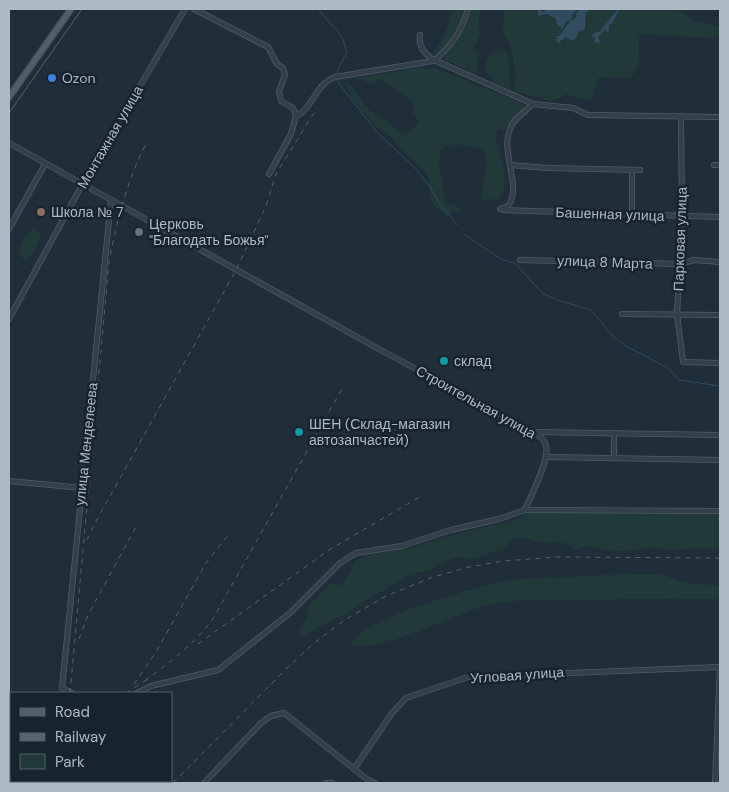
<svg xmlns="http://www.w3.org/2000/svg" width="729" height="792" font-family="'DM Sans',sans-serif">
<style>
.green{fill:#213a39}
.water{fill:#314c61}
.lines{fill:none;stroke-linecap:round;stroke-linejoin:round}
.stream{stroke:#314c61;stroke-width:1}
.minor-casing{stroke:#505d67;stroke-width:6}
.major-casing{stroke:#3f4b55;stroke-width:8}
.minor{stroke:#333f49;stroke-width:4.5}
.major{stroke:#505f69;stroke-width:5.5}
.tram{stroke:#546470;stroke-width:1}
.rail{stroke:#546470;stroke-width:1;stroke-dasharray:5 5;stroke-linecap:butt}
.shop-dot{fill:#3f7fe0;stroke:#18242d;stroke-width:2}
.education-dot{fill:#8d6e63;stroke:#18242d;stroke-width:2}
.worship-dot{fill:#6b7280;stroke:#18242d;stroke-width:2}
.culture-dot{fill:#0f9aa8;stroke:#18242d;stroke-width:2}
.labels{text-anchor:middle;dominant-baseline:central;stroke-width:5;stroke-linejoin:round;paint-order:stroke}
.poi-label{font-size:14px;fill:#adbac6;stroke:#18242d;text-anchor:start}
.street-label{font-size:14px;fill:#adbac6;stroke:#18242d}
</style>
<rect width="100%" height="100%" fill="#1f2e39"/>
<!-- green -->
<g class="green">
<path d="M454,9H467C460,27 453,46 435,57L432,53C444,44 448,23 454,9Z"/>
<path d="M472,9H480L478,28L481,34L473,48L474,52H480L478,58L477,74L445,60V57C458,42 466,28 472,9Z"/>
<path d="M504,9H538V14L542,16C554,13 555,21 561,28L569,21L576,9H580C579,11 579,14 577,17C574,21 560,35 556,36L560,43L565,36L572,39L579,32L582,31L586,26L588,9H618L600,31L592,35L595,38L594,42L600,41L598,36L606,29L609,32V26L615,20L620,9H676L697,22L720,27V35L714,38L639,34C638,49 642,68 630,78L599,77L592,98L586,100L566,94L552,102L514,91L516,80L512,51L503,31Z"/>
<path d="M498,50L507,52L510,68V89L492,82L493,78L491,75L485,73V66L489,54Z"/>
<path d="M435,68L526,105L515,118L512,119L510,124H509L504,131L501,129L496,132V141L501,148L499,153C504,166 510,190 497,200L494,198L486,201L481,197L486,167L484,149C472,145 457,144 444,146L440,156L439,167L443,181V193L445,197L444,200L446,204L456,205L459,208V211L451,212L446,219L444,213L435,207L431,200L428,177L423,170L398,146L391,137L377,127L359,107L352,98L344,81L352,87L370,111L388,122L402,135L410,131L419,123L413,112V101C406,95 385,81 377,79L375,85L356,78L410,69Z"/>
<path d="M33,229L40,233C41,242 33,255 27,260C10,256 25,234 33,229Z"/>
<path d="M720,511V549L700,548L672,550L651,547L629,551H610L587,546L574,550L566,543L538,542L522,537L513,539L504,548L496,551L474,559L457,557L429,570L410,575L355,607L346,615L332,620L301,637L297,634L306,620L308,607L329,584L342,585L349,575L355,561L368,555L414,547L470,530L513,521L528,513Z"/>
<path d="M632,574H661L686,583L720,586V599C669,599 619,599 568,600C541,600 511,599 484,606C457,614 374,655 350,644L351,642L364,630L404,611L452,595L483,586L518,579Z"/>
</g>
<!-- water -->
<g class="water">
<path d="M538,9L544,12L545,9H577L573,14L571,20L567,21L561,30V26H558L555,18L547,14L538,16Z"/>
<path d="M580,9L589,10L587,12L588,13H586L585,29L579,32L574,41L565,37L563,38L564,40H561L560,44L555,40L558,38L555,36H559L560,33L561,34L570,21L577,17L576,14Z"/>
<path d="M618,9H620L613,22L609,26V33L605,30L598,37L601,43L594,42L595,38L592,36L593,34L600,31Z"/>
</g>
<g class="lines">
<!-- stream -->
<g class="stream">
<path d="M318,9L342,37L347,52L336,73"/>
<path d="M337,81L377,132L416,169L430,187L441,206L450,215L457,225"/>
<path d="M464,234L501,259L516,264L542,293L557,300L591,310L614,337L626,346L668,368L679,380L720,386"/>
</g>
<defs>
<g id="minor">
<path d="M194,9L268,47L277,64L283,68L285,75L279,91L281,101L293,108L296,116"/>
<path d="M420,35C418,47 425,54 434,60L533,104"/>
<path d="M681,116L682,217L677,314L683,362L720,363"/>
<path d="M9,143L377,348L536,434C541,437 545,440 546,446C550,459 531,496 525,510L499,519L451,530L402,546L356,553L340,563L290,613L218,670L151,686L137,693"/>
<path d="M510,165L548,168L640,170"/>
<path d="M714,165H720"/>
<path d="M269,174L291,134L296,116C314,108 314,85 335,77L433,61C451,48 462,30 468,9"/>
<path d="M500,209L508,206C524,185 496,149 513,123C518,116 527,110 533,104L573,108L588,115L720,117"/>
<path d="M504,210L720,217"/>
<path d="M632,215V170"/>
<path d="M9,229L45,164"/>
<path d="M520,260L680,264L694,260L720,262"/>
<path d="M622,314L720,315"/>
<path d="M9,319L82,185L185,9"/>
<path d="M535,432L720,435"/>
<path d="M547,457L720,460"/>
<path d="M614,458V434"/>
<path d="M9,481L82,488"/>
<path d="M525,510L720,511"/>
<path d="M72,693L62,688L111,200"/>
<path d="M354,769L392,713L406,698L468,677L720,667"/>
<path d="M204,783L261,723L271,716L284,713L368,780L375,783"/>
<path d="M326,783H332"/>
<path d="M715,783L720,667"/>
</g>
<path id="major" d="M9,97L71,9"/>
</defs>
<!-- minor casing -->
<use href="#minor" class="minor-casing"/>
<!-- major casing -->
<use href="#major" class="major-casing"/>
<!-- minor -->
<use href="#minor" class="minor"/>
<!-- major -->
<use href="#major" class="major"/>
<!-- tram -->
<path class="tram" d="M9,113L82,9"/>
<!-- rail -->
<g class="rail">
<path d="M87,540L95,523L236,270L266,206L276,174L317,108"/>
<path d="M79,639L88,615L137,525"/>
<path d="M198,644L329,550L423,495"/>
<path d="M145,681C170,662 196,643 214,617L343,387"/>
<path d="M134,684L156,652L206,563L229,534"/>
<path d="M70,693L109,262C117,220 127,180 147,142"/>
<path d="M126,693L151,677"/>
<path d="M64,783V781"/>
<path d="M79,783L81,781"/>
<path d="M112,783L114,781"/>
<path d="M173,783L288,667L313,644L343,621L386,596L433,577L469,567L503,561L558,557L720,558"/>
</g>
</g>
<!-- markers -->
<circle class="shop-dot" cx="52" cy="78" r="5"/>
<circle class="education-dot" cx="41" cy="212" r="5"/>
<circle class="worship-dot" cx="139" cy="232" r="5"/>
<g class="culture-dot">
<circle cx="444" cy="361" r="5"/>
<circle cx="299" cy="432" r="5"/>
</g>
<g class="labels">
<!-- poi labels -->
<g class="poi-label">
<text x="62" y="78">Ozon</text>
<text x="51" y="212">Школа № 7</text>
<text x="149" y="224">Церковь<tspan x="149" dy="16">"Благодать Божья"</tspan></text>
<text x="454" y="361">склад</text>
<text x="309" y="424">ШЕН (Склад-магазин<tspan x="309" dy="16">автозапчастей)</tspan></text>
</g>
<!-- street labels -->
<g class="street-label">
<text transform="translate(110 137) rotate(-60)">Монтажная улица</text>
<text transform="translate(610 214) rotate(2)">Башенная улица</text>
<text transform="translate(680 239) rotate(-88)">Парковая улица</text>
<text transform="translate(605 262) rotate(2)">улица 8 Марта</text>
<text transform="translate(476 402) rotate(29)">Строительная улица</text>
<text transform="translate(86 444) rotate(-84)">улица Менделеева</text>
<text transform="translate(517 675) rotate(-4)">Угловая улица</text>
</g>
</g>
<!-- border -->
<rect width="729" height="792" fill="none" stroke="#adbac6" stroke-width="20"/>
<!-- legend -->
<rect x="10" y="692" width="162" height="90" fill="#18242d" stroke="#54606a"/>
<rect x="20" y="708" width="25" height="8" fill="#505f69" stroke="#54606a"/>
<text x="55" y="717" font-size="15" fill="#adbac6">Road</text>
<rect x="20" y="733" width="25" height="8" fill="#546470" stroke="#54606a"/>
<text x="55" y="742" font-size="15" fill="#adbac6">Railway</text>
<rect x="20" y="754" width="25" height="15" fill="#213a39" stroke="#54606a"/>
<text x="55" y="767" font-size="15" fill="#adbac6">Park</text>
</svg>
